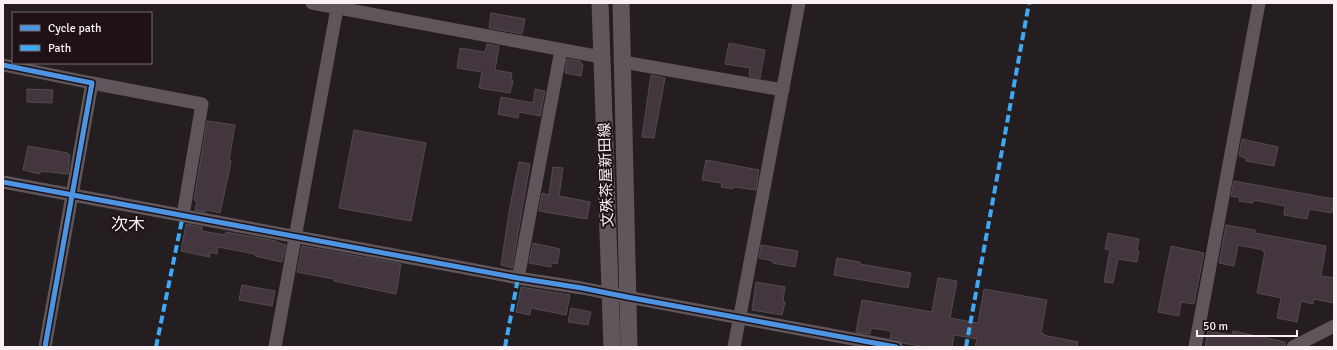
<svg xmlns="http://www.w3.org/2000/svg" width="1337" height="350" font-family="Signika,'Noto Sans JP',sans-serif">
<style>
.building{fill:#43363e;stroke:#524c4f}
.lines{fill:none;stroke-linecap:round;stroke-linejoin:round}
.minor{stroke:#5f565b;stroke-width:13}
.major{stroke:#60575c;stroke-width:17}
.quiet{stroke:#3fa9f5;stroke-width:4;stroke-dasharray:8 4;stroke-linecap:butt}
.cycleway-casing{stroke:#1f1118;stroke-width:8}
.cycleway{stroke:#4d94e3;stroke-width:5}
.labels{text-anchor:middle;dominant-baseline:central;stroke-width:4;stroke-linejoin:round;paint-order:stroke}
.street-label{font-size:15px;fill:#f9eff4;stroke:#1f1118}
.quarter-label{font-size:17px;fill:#f9eff4;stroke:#1f1118}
</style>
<rect width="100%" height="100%" fill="#241e21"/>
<!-- building -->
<g class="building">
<path d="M491,13L525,19L522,34L489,28Z"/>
<path d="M729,43L765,50L760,78L749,76L750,68L725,64Z"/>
<path d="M487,44L499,46L495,70L512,73L511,80L513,81L510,93L479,88L482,72L457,68L460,48L485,52Z"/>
<path d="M567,59L580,61L583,65L581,76L565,73Z"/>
<path d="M651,75L665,78L654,138L642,137Z"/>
<path d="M27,89L53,90L52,103L27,102Z"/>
<path d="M535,89L545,91L540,116L519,112L518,118L498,114L501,97L533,103Z"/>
<path d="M207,121L235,125L229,160L231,161L229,172L220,213L207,210L205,212L195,210L197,201L194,200Z"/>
<path d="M354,130L426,143L411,221L339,208Z"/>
<path d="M1242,139L1278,147L1274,166L1246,161V158L1239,156Z"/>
<path d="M28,146L68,153V155H70L68,174L40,171V174L23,170Z"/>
<path d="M706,160L759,170L756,190L734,187L733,189L721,187L722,183L702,180Z"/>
<path d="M519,162L530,164L512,268L501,265L510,206Z"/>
<path d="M553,167L563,168L559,196L590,202L587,219L539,211L542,193L549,195Z"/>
<path d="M1234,181L1334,199L1332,213L1309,209L1307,219L1284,215L1285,206L1253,200V203L1239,201L1240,198L1231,196Z"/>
<path d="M186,224L202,227V231L225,235L226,232L276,241V242L286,245L282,262L255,256V254L218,247L217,254L210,252V257L181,251Z"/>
<path d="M1226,225L1255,230V233L1326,246L1321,276L1334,278V303L1314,299L1313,304L1301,301L1297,322L1277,318L1281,298L1257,293L1265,252H1263L1264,250L1238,245L1234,266L1219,263Z"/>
<path d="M1108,233L1139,239L1137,251H1139L1137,262L1118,259L1113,283L1104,282L1110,250L1105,249Z"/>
<path d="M533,243L560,249L557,264L551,263V267L529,263Z"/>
<path d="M761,245L798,251L795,267L773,263V261L759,258Z"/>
<path d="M302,246L401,264L396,294L334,281V279L297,272Z"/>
<path d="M1171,246L1204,253L1194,304L1181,302L1179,316L1158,312Z"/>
<path d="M837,258L860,262V264L911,273L908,288L834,275Z"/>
<path d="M938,278L957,281L950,318L978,323L984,289L1047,300L1041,333L1044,334L1043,335L1078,342L1077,347H975L977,339L954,335L952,347H927L902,343L898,339L890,338L891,331L871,328L870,334L856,332L862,300L932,312Z"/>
<path d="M756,282L785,287L783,301L785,302L782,315L752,310Z"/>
<path d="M242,285L275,291L272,306L239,300Z"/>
<path d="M521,287L570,295L566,315L531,308L530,315L516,312Z"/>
<path d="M571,308L591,312L588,325L568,322Z"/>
<path d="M1208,331L1232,335L1233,331L1285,342V347H1205Z"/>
</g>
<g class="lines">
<!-- minor -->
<g class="minor">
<path d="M312,3L601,57"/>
<path d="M623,62L783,90"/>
<path d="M3,65L92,83L45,347"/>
<path d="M92,83L202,104L183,215"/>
<path d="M3,182L518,278L582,288L627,297L896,347"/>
<path d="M518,278L561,50"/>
<path d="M275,347L338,3"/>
<path d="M734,347L799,3"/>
<path d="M1195,347L1259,3"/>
<path d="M1293,347L1334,326"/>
</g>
<!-- major -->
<g class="major">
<path d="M600,3L612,347"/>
<path d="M621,3L629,347"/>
</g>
<!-- quiet -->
<g class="quiet">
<path d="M156,347L183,215"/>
<path d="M505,347L518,278"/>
<path d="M966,347L1029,3"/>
</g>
<defs>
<g id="cycleway">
<path d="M3,65L92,83L45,347"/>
<path d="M3,182L518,278L582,288L627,297L896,347"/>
</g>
</defs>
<!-- cycleway casing -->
<use href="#cycleway" class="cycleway-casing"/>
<!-- cycleway -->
<use href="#cycleway" class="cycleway"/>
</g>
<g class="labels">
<!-- street labels -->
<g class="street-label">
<text transform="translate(606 175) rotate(-92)">文殊茶屋新田線</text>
</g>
<!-- quarter labels -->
<g class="quarter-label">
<text x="128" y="224">次木</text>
</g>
</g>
<!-- border -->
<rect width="1337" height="350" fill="none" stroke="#f9eff4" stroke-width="8"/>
<!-- legend -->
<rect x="12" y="12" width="140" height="52" fill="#1f1118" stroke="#766a70"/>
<rect x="20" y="25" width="20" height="6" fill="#4d94e3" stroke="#766a70"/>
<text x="48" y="32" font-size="12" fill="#f9eff4">Cycle path</text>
<rect x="20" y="45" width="20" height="6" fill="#3fa9f5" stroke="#766a70"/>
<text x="48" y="52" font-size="12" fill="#f9eff4">Path</text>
<!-- scale -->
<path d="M1197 330v6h100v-6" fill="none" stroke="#f9eff4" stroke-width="2"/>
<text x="1203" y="330" font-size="12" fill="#f9eff4" stroke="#1f1118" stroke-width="3" paint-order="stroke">50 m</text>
</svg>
